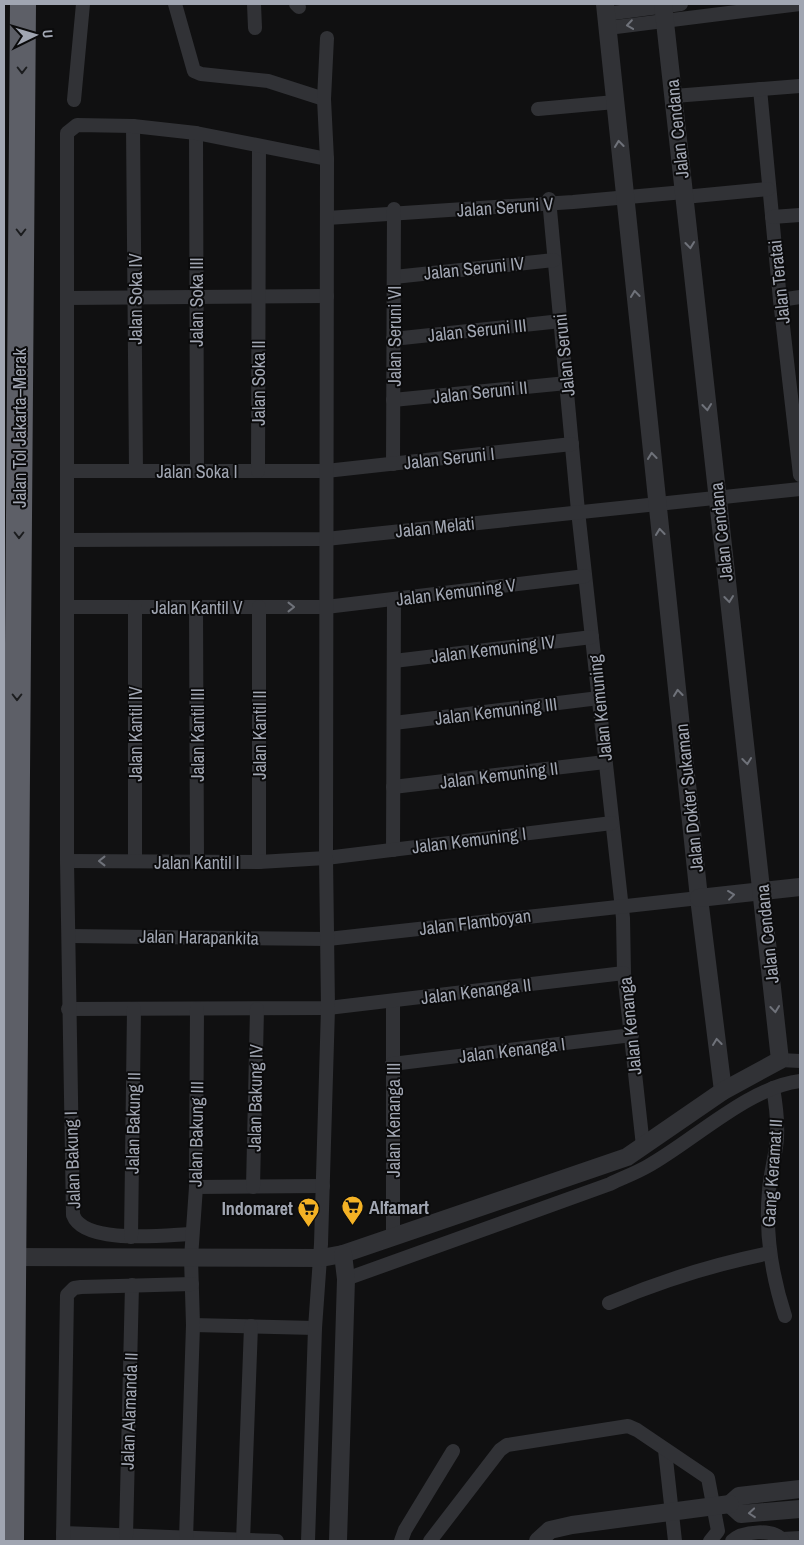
<svg xmlns="http://www.w3.org/2000/svg" width="804" height="1545" font-family="'Archivo Narrow',sans-serif">
<style>
.lines{fill:none;stroke-linecap:round;stroke-linejoin:round}
.minor{stroke:#313236;stroke-width:14}
.tertiary{stroke:#313236;stroke-width:18}
.motorway{stroke:#5d5f67;stroke-width:26}
.oneway{stroke:#6f727a}
.oneway2{stroke:#1b1c1e}
.labels{text-anchor:middle;dominant-baseline:central;stroke-width:4;stroke-linejoin:round;paint-order:stroke}
.street-label{font-size:18px;fill:#a1a6b2;stroke:#0b0b0c}
.poi-label{font-size:18px;font-weight:bold;fill:#a1a6b2;stroke:#0b0b0c;text-anchor:start}
</style>
<rect width="100%" height="100%" fill="#101011"/>
<g class="lines">
<!-- minor -->
<g class="minor">
<path d="M175,4L194,71L201,74L268,81L324,99"/>
<path d="M254,4L255,28"/>
<path d="M296,4L299,7"/>
<path d="M606,14L681,4"/>
<path d="M608,28L800,4"/>
<path d="M760,89L780,300L800,475"/>
<path d="M674,96L800,86"/>
<path d="M74,100L83,4"/>
<path d="M538,109L615,102"/>
<path d="M133,126L136,471"/>
<path d="M196,133L197,471"/>
<path d="M684,197L768,189"/>
<path d="M549,199L578,511L623,918L624,973L643,1146"/>
<path d="M772,217L800,215"/>
<path d="M327,218L573,202L684,192"/>
<path d="M394,277L554,260"/>
<path d="M68,298L327,296"/>
<path d="M780,300L800,297"/>
<path d="M393,339L561,321"/>
<path d="M393,400L567,383"/>
<path d="M393,464L394,209"/>
<path d="M68,471H326L572,444"/>
<path d="M258,471L259,146"/>
<path d="M68,540L326,539L800,489"/>
<path d="M68,607H326L585,576"/>
<path d="M135,607V861"/>
<path d="M196,607L197,862"/>
<path d="M259,607V862"/>
<path d="M394,661L592,637"/>
<path d="M394,723L599,698"/>
<path d="M393,787L605,762"/>
<path d="M393,850L394,600"/>
<path d="M67,861L259,862L326,858L612,823"/>
<path d="M69,936L328,939L699,898"/>
<path d="M393,1001V1238"/>
<path d="M68,1009L328,1008L624,973"/>
<path d="M780,1060L800,1061"/>
<path d="M392,1064L632,1035"/>
<path d="M773,1088C776,1105 778,1121 777,1138C776,1155 770,1173 769,1191C765,1233 772,1276 785,1316"/>
<path d="M196,1187L323,1186"/>
<path d="M253,1187L257,1009"/>
<path d="M191,1234C165,1235 84,1245 73,1215L67,861V133L77,125L133,126L196,133L327,159"/>
<path d="M131,1237L134,1009"/>
<path d="M346,1279L610,1184C622,1178 636,1173 648,1166C693,1141 749,1087 800,1081"/>
<path d="M609,1303C661,1281 715,1264 770,1253"/>
<path d="M193,1325L315,1328"/>
<path d="M665,1450L675,1541"/>
<path d="M63,1533L277,1541"/>
<path d="M126,1536L132,1285"/>
<path d="M186,1539L193,1325L191,1258L196,1187L197,1009"/>
<path d="M782,1539L800,1538"/>
<path d="M63,1541L67,1295L74,1288L81,1287L192,1284"/>
<path d="M243,1541L251,1326"/>
<path d="M308,1541L315,1328L321,1244L328,1008L326,858L327,159L324,99L327,38"/>
<path d="M401,1541L405,1530L453,1451"/>
<path d="M430,1541L500,1450L507,1445L628,1426L637,1430L708,1478L718,1531L710,1541"/>
<path d="M732,1541C742,1531 774,1528 783,1541"/>
</g>
<!-- tertiary -->
<g class="tertiary">
<path d="M605,4L699,898L723,1091"/>
<path d="M699,898L800,887"/>
<path d="M4,1257L321,1258L343,1254L627,1157L723,1091L780,1060L663,4"/>
<path d="M800,1489L739,1496L730,1504L741,1514L800,1509"/>
<path d="M338,1541L346,1279L343,1254"/>
<path d="M538,1541L550,1530L572,1525L730,1504"/>
</g>
<!-- motorway -->
<path class="motorway" d="M11,1541L23,4"/>
</g>
<!-- one-way arrows -->
<defs><path id="oneway-chevron" d="M-2-3.5L2.5 0L-2 3.5" fill="none" stroke-width="1.6" stroke-linecap="round" stroke-linejoin="round" transform="scale(1.25)"/></defs>
<g class="oneway">
<use href="#oneway-chevron" transform="translate(630 25) rotate(172)"/>
<use href="#oneway-chevron" transform="translate(619 144) rotate(-96)"/>
<use href="#oneway-chevron" transform="translate(690 245) rotate(84)"/>
<use href="#oneway-chevron" transform="translate(635 294) rotate(-96)"/>
<use href="#oneway-chevron" transform="translate(707 407) rotate(84)"/>
<use href="#oneway-chevron" transform="translate(652 456) rotate(-96)"/>
<use href="#oneway-chevron" transform="translate(660 532) rotate(-96)"/>
<use href="#oneway-chevron" transform="translate(729 599) rotate(83)"/>
<use href="#oneway-chevron" transform="translate(291 607)"/>
<use href="#oneway-chevron" transform="translate(678 693) rotate(-96)"/>
<use href="#oneway-chevron" transform="translate(747 761) rotate(83)"/>
<use href="#oneway-chevron" transform="translate(102 861) rotate(-180)"/>
<use href="#oneway-chevron" transform="translate(731 895) rotate(-7)"/>
<use href="#oneway-chevron" transform="translate(775 1009) rotate(84)"/>
<use href="#oneway-chevron" transform="translate(717 1042) rotate(-97)"/>
<use href="#oneway-chevron" transform="translate(752 1513) rotate(175)"/>
</g>
<g class="oneway2">
<use href="#oneway-chevron" transform="translate(22 70) rotate(90)"/>
<use href="#oneway-chevron" transform="translate(21 232) rotate(90)"/>
<use href="#oneway-chevron" transform="translate(19 535) rotate(90)"/>
<use href="#oneway-chevron" transform="translate(17 697) rotate(90)"/>
</g>
<!-- icons -->
<defs>
<symbol id="supermarket-pin" viewBox="-11 -11 22 30"><path d="M0 17L-7.5 6A9.5 9.5 0 1 1 7.5 6Z" fill="#f4b225" stroke="#0b0b0c"/><path d="M-6-5.5h2.5l.6 2H6L4.5 2H-2.5L-4.4-4H-6ZM-1.5 3.2a1.3 1.3 0 1 0 .1 0ZM3 3.2a1.3 1.3 0 1 0 .1 0Z" fill="#111"/></symbol>
</defs>
<g fill-rule="evenodd">
<use href="#supermarket-pin" x="340" y="1194" width="25" height="34"/>
<use href="#supermarket-pin" x="296" y="1196" width="25" height="34"/>
</g>
<g class="labels">
<!-- street labels -->
<g class="street-label">
<text transform="translate(677 129) rotate(-96)">Jalan Cendana</text>
<text transform="translate(505 207) rotate(-4)">Jalan Seruni V</text>
<text transform="translate(474 268) rotate(-6)">Jalan Seruni IV</text>
<text transform="translate(779 282) rotate(-96)">Jalan Teratai</text>
<text transform="translate(135 299) rotate(-90)">Jalan Soka IV</text>
<text transform="translate(196 302) rotate(-90)">Jalan Soka III</text>
<text transform="translate(477 330) rotate(-6)">Jalan Seruni III</text>
<text transform="translate(394 336) rotate(-90)">Jalan Seruni VI</text>
<text transform="translate(564 355) rotate(-96)">Jalan Seruni</text>
<text transform="translate(258 383) rotate(-90)">Jalan Soka II</text>
<text transform="translate(480 392) rotate(-6)">Jalan Seruni II</text>
<text transform="translate(19 428) rotate(-90)">Jalan Tol Jakarta–Merak</text>
<text transform="translate(449 458) rotate(-6)">Jalan Seruni I</text>
<text x="197" y="471">Jalan Soka I</text>
<text transform="translate(435 527) rotate(-6)">Jalan Melati</text>
<text transform="translate(721 532) rotate(-96)">Jalan Cendana</text>
<text transform="translate(456 592) rotate(-7)">Jalan Kemuning V</text>
<text x="197" y="607">Jalan Kantil V</text>
<text transform="translate(493 649) rotate(-7)">Jalan Kemuning IV</text>
<text transform="translate(600 708) rotate(-96)">Jalan Kemuning</text>
<text transform="translate(496 711) rotate(-7)">Jalan Kemuning III</text>
<text transform="translate(135 734) rotate(-90)">Jalan Kantil IV</text>
<text transform="translate(197 735) rotate(-90)">Jalan Kantil III</text>
<text transform="translate(259 735) rotate(-90)">Jalan Kantil II</text>
<text transform="translate(499 775) rotate(-7)">Jalan Kemuning II</text>
<text transform="translate(689 798) rotate(-96)">Jalan Dokter Sukaman</text>
<text transform="translate(469 840) rotate(-7)">Jalan Kemuning I</text>
<text x="197" y="862">Jalan Kantil I</text>
<text transform="translate(475 922) rotate(-7)">Jalan Flamboyan</text>
<text transform="translate(767 934) rotate(-96)">Jalan Cendana</text>
<text transform="translate(199 937) rotate(1)">Jalan Harapankita</text>
<text transform="translate(476 991) rotate(-7)">Jalan Kenanga II</text>
<text transform="translate(630 1026) rotate(-96)">Jalan Kenanga</text>
<text transform="translate(512 1050) rotate(-7)">Jalan Kenanga I</text>
<text transform="translate(255 1098) rotate(-89)">Jalan Bakung IV</text>
<text transform="translate(393 1120) rotate(-90)">Jalan Kenanga III</text>
<text transform="translate(133 1123) rotate(-89)">Jalan Bakung II</text>
<text transform="translate(196 1134) rotate(-89)">Jalan Bakung III</text>
<text transform="translate(72 1160) rotate(-92)">Jalan Bakung I</text>
<text transform="translate(772 1173) rotate(-86)">Gang Keramat II</text>
<text transform="translate(129 1411) rotate(-88)">Jalan Alamanda II</text>
</g>
<!-- poi labels -->
<g class="poi-label">
<text x="369" y="1207">Alfamart</text>
<text x="293" y="1208" text-anchor="end">Indomaret</text>
</g>
</g>
<!-- border -->
<rect width="804" height="1545" fill="none" stroke="#a1a6b2" stroke-width="10"/>
<!-- north arrow -->
<g transform="translate(35 35) rotate(85)" stroke="#0b0b0c" stroke-width="4" paint-order="stroke">
<path d="M0-4L9 19L0 12L-9 19Z" fill="#a1a6b2"/>
<text y="-8" font-size="14" font-weight="bold" text-anchor="middle" fill="#a1a6b2">U</text>
</g>
</svg>
